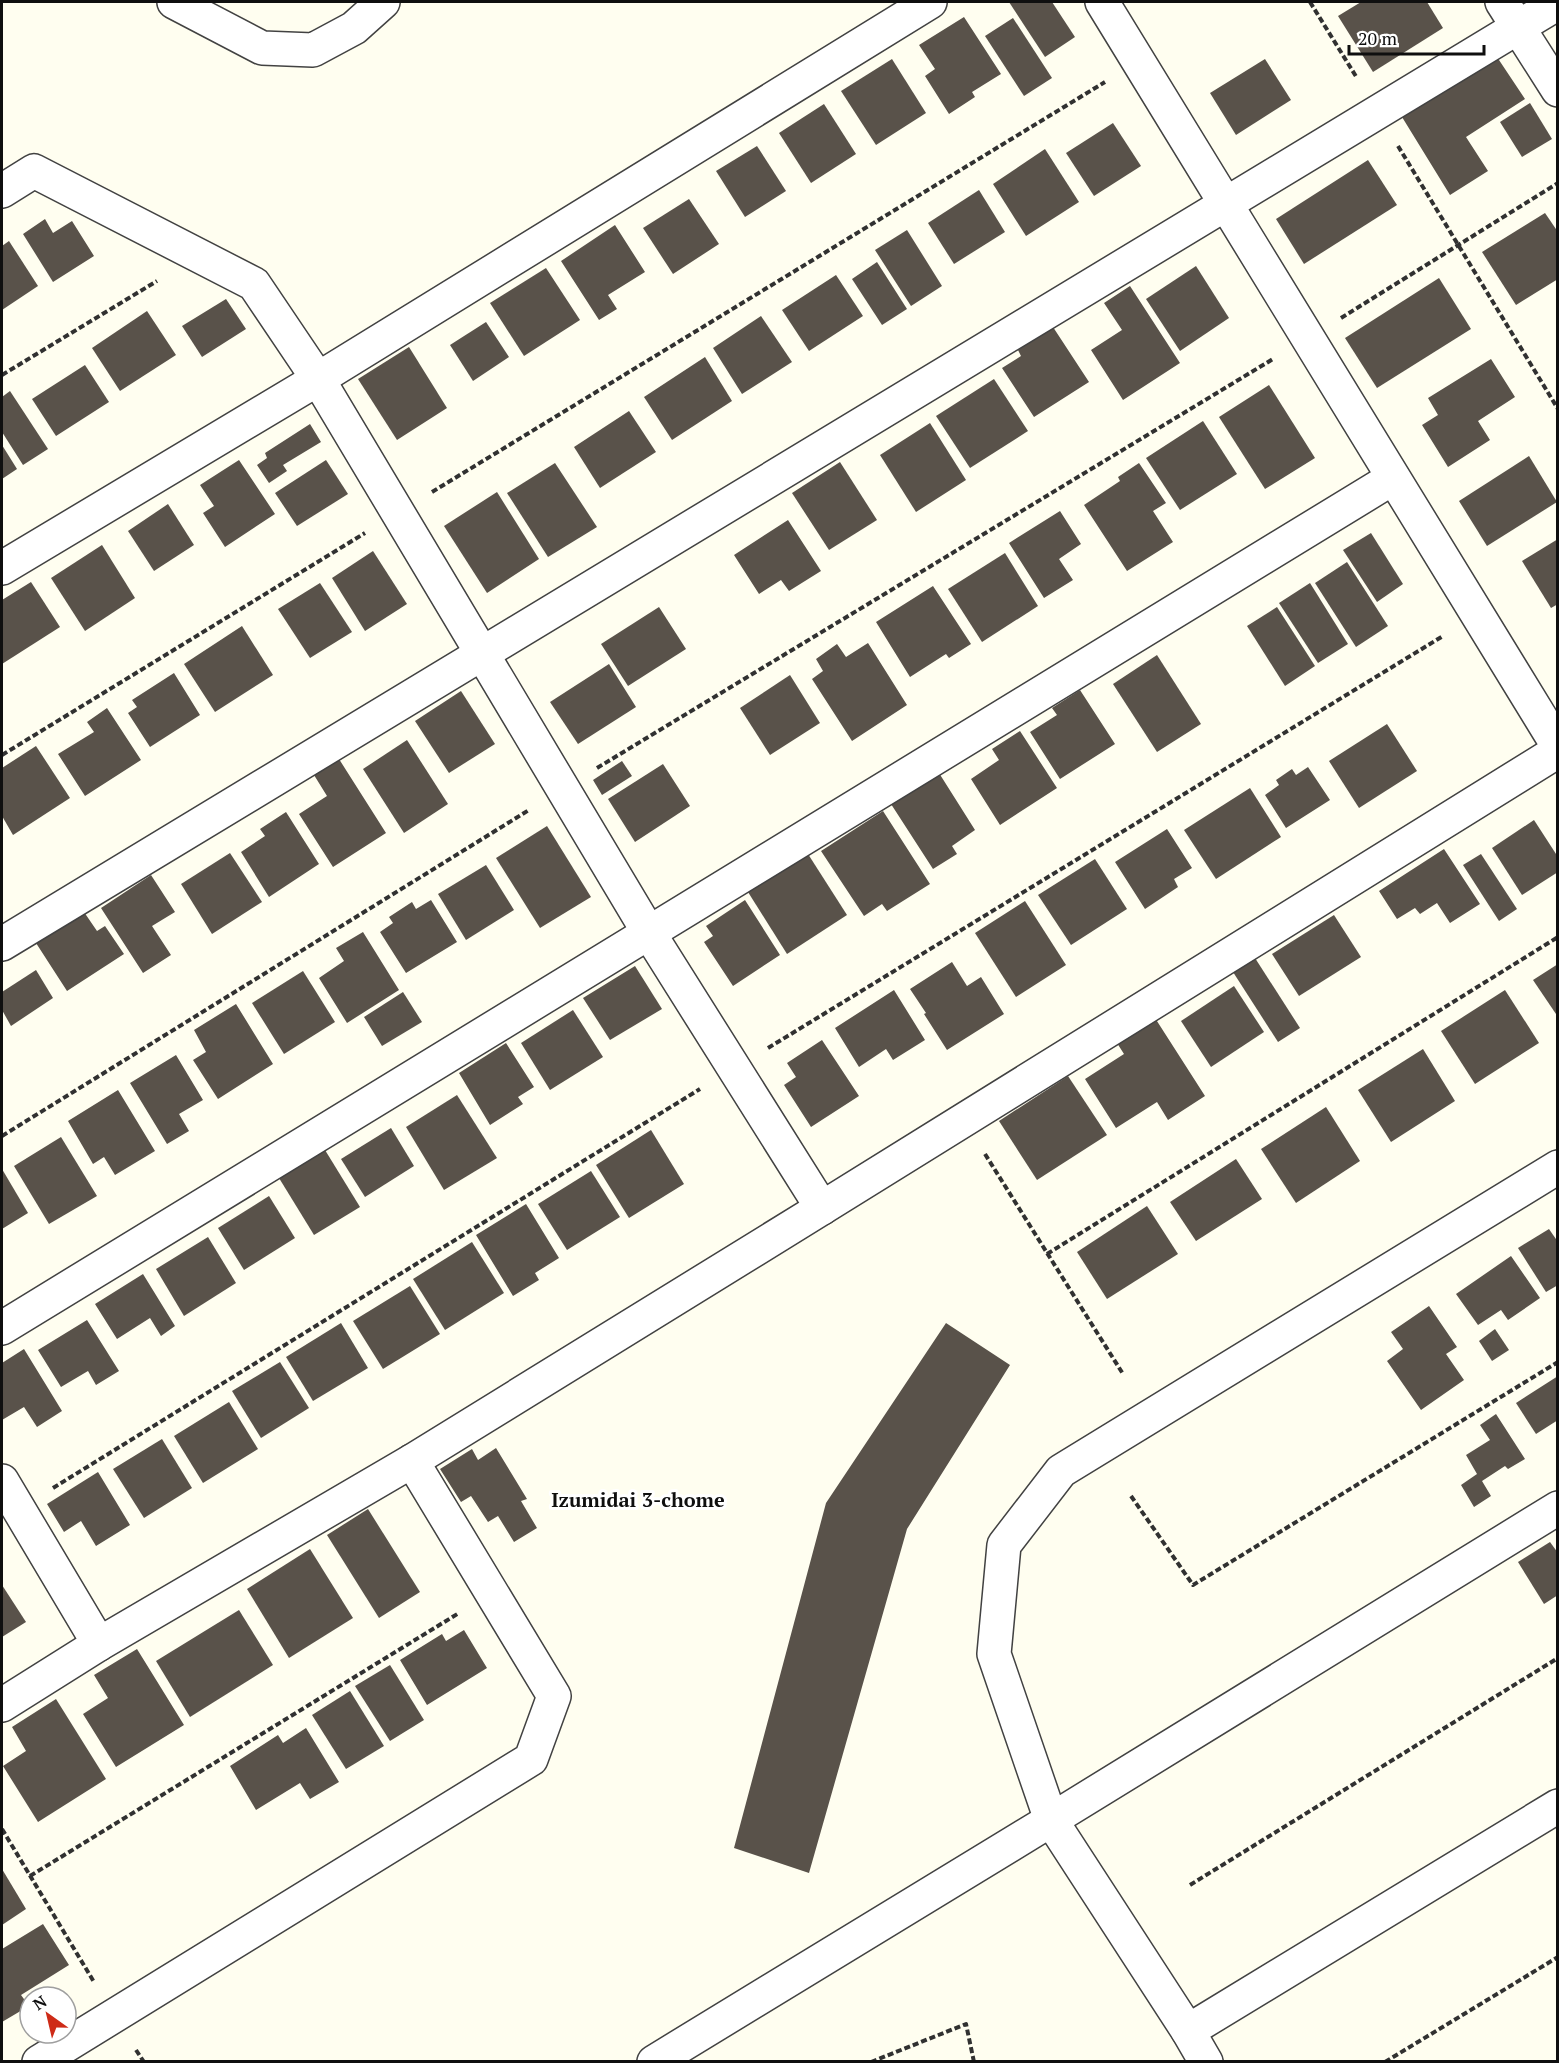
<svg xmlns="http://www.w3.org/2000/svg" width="1559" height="2063" font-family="'PT Serif',serif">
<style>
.building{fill:#59524a}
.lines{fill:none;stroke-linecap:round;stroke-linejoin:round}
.minor-casing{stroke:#424242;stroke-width:36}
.tertiary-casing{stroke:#424242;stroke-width:36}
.path{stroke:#313131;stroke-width:4;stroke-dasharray:6 3;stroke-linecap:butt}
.minor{stroke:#fff;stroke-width:33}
.tertiary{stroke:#fff;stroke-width:33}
.labels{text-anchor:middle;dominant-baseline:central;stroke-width:6;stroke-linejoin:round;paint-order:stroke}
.neighbourhood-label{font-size:20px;font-weight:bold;fill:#0f0f0f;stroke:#fff}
</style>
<rect width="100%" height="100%" fill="#fffef0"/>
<!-- building -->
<g class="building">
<path d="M1009,2H1052L1075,37L1045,57Z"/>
<path d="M1361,2H1427L1443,28L1373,72L1338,16Z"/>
<path d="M964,17L1001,74L972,92L975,97L949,114L925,76L935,69L919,45Z"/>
<path d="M1013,18L1052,78L1024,96L985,36Z"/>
<path d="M1497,57L1525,99L1466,137L1488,171L1450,195L1402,117Z"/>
<path d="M892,59L926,113L876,145L841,91Z"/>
<path d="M1265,59L1291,100L1236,135L1210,93Z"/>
<path d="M1530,103L1552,139L1522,157L1500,122Z"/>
<path d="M824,104L856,154L811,183L779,133Z"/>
<path d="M1113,123L1141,166L1094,196L1066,153Z"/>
<path d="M757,146L786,191L745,217L716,171Z"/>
<path d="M1045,149L1079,202L1026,236L993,184Z"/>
<path d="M1368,160L1397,205L1304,264L1276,219Z"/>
<path d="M979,190L1005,232L954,264L928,223Z"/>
<path d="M689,199L719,244L673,274L643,228Z"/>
<path d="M1545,213L1558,232V279L1516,305L1482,252Z"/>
<path d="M45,219L53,233L72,221L94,256L53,282L23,234Z"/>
<path d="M615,225L645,272L608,295L617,309L599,320L561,261Z"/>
<path d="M907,230L942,286L911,306L875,250Z"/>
<path d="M9,241L38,286L2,310V246Z"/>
<path d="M877,262L907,309L882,325L852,279Z"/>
<path d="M1196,266L1229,318L1180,351L1146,299Z"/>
<path d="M546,268L580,320L524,356L490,303Z"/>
<path d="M836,275L863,316L809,351L782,310Z"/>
<path d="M1439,278L1471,329L1377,388L1345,338Z"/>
<path d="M1130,286L1180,363L1123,400L1091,350L1122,330L1104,303Z"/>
<path d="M226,299L246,329L202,357L182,326Z"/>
<path d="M147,311L176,355L120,391L92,348Z"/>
<path d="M761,316L792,362L742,394L713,348Z"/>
<path d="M486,322L509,357L473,381L450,345Z"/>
<path d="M1053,327L1089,382L1034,417L1002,368L1021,356L1018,350Z"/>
<path d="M409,347L447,408L397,440L358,379Z"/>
<path d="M705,357L732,401L672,440L644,397Z"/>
<path d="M1491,359L1515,397L1478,421L1490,440L1448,467L1422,425L1438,415L1428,398Z"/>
<path d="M85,365L109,402L56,436L32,399Z"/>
<path d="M994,379L1028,431L970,468L936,416Z"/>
<path d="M1269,385L1315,458L1265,489L1219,417Z"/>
<path d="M10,391L48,449L23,465L2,432V397Z"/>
<path d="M629,411L656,452L600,488L574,447Z"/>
<path d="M1203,421L1237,474L1180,510L1146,458Z"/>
<path d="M930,423L966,480L916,512L880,455Z"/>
<path d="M310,424L321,442L283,465L287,471L269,483L257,465L267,458L265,453Z"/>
<path d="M2,445L17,469L2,479Z"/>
<path d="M1529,456L1557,502L1487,546L1459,501Z"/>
<path d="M239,460L275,514L225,547L203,513L214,506L200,485Z"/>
<path d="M326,460L348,494L297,526L275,493Z"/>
<path d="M840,462L877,520L829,550L792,493Z"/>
<path d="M555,463L597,527L548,557L507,493Z"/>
<path d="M1139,463L1166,503L1153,511L1173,542L1127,571L1084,505L1120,481L1118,477Z"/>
<path d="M497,492L539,559L487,593L444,526Z"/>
<path d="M168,504L194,545L154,571L128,531Z"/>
<path d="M1060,511L1081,544L1059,559L1073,580L1044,598L1009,543Z"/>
<path d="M788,520L821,571L789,591L781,580L759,594L734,555Z"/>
<path d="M1371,533L1403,584L1377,602L1343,550Z"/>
<path d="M1558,539V604L1551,608L1522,561Z"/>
<path d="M102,545L135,598L85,631L51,578Z"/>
<path d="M373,551L407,604L365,631L332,578Z"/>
<path d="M1005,553L1038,606L982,642L948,589Z"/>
<path d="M1347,562L1388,626L1356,647L1315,583Z"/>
<path d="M31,582L60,627L2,664V600Z"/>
<path d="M320,583L352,632L310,658L278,609Z"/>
<path d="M1310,583L1348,644L1318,663L1279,603Z"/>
<path d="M933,586L971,644L949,658L946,654L910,677L876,622Z"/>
<path d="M659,607L686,649L628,686L601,644Z"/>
<path d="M1277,607L1315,666L1285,686L1247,626Z"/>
<path d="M242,626L273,675L215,712L184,664Z"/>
<path d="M868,643L907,705L852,741L812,679L823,671L816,659L837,644L846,657Z"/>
<path d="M1157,655L1201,724L1157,752L1113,684Z"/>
<path d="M609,664L636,707L578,744L550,702Z"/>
<path d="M174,673L200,715L150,747L128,713L137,707L132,700Z"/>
<path d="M790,675L820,723L770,755L740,708Z"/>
<path d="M1080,690L1115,744L1060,779L1030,732L1057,715L1052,708Z"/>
<path d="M461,691L495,744L449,773L415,721Z"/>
<path d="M107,708L141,760L85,796L58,754L94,732L87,722Z"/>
<path d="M1387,724L1417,771L1359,808L1329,761Z"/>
<path d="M1020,731L1057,788L1000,825L971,779L999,760L992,749Z"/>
<path d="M407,740L448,804L404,833L363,769Z"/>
<path d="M36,746L70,798L13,835L2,816V768Z"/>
<path d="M339,759L386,833L333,867L299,814L327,796L314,775Z"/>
<path d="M622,761L632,776L602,795L593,780Z"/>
<path d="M663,764L690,806L635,842L608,799Z"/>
<path d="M1308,767L1330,800L1286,828L1265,795L1279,785L1276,780L1292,769L1296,775Z"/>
<path d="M939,773L975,830L952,846L957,854L933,869L891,804Z"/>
<path d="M1250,788L1281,837L1216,879L1184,830Z"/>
<path d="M883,811L930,884L887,911L882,904L864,916L821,851Z"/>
<path d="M286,812L319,864L269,897L241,852L265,836L260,829Z"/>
<path d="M1534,820L1558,857V872L1522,895L1492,848Z"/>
<path d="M547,826L591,897L540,928L496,858Z"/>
<path d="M1167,829L1192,868L1174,879L1178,887L1145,909L1115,862Z"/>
<path d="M1444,849L1480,904L1450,923L1437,903L1420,914L1415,908L1397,919L1379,891Z"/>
<path d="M230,853L262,902L212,934L181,884Z"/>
<path d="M808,854L847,915L787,954L748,892Z"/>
<path d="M1481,854L1517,909L1499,921L1463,865Z"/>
<path d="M1095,859L1127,909L1071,945L1038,895Z"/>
<path d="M486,865L514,910L466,940L438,894Z"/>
<path d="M151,875L175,912L152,926L171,955L143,973L101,908Z"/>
<path d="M431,900L457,942L406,973L380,932L393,923L389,917L412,902L416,909Z"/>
<path d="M745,900L780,955L733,986L704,942L713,936L706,926Z"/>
<path d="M1025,901L1066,965L1016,997L975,933Z"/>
<path d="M84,912L97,931L105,926L124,954L67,991L36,943Z"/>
<path d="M1334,915L1361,957L1299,996L1272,954Z"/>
<path d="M363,932L399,990L347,1023L319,978L344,961L336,948Z"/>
<path d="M1255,958L1300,1028L1278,1042L1233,972Z"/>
<path d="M952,962L967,986L981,977L1004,1014L947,1050L924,1014L926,1013L910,989Z"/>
<path d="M1558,964V1017L1533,980Z"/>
<path d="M635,966L662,1009L610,1040L583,998Z"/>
<path d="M36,970L53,998L11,1026L2,1010V992Z"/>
<path d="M303,971L335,1022L284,1054L252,1003Z"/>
<path d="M1234,986L1264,1032L1211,1067L1181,1021Z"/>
<path d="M894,990L925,1040L893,1060L886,1049L859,1067L835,1028Z"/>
<path d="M1505,990L1539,1043L1475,1084L1441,1031Z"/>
<path d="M403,992L422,1022L382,1046L364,1017Z"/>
<path d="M236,1004L273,1064L218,1099L193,1060L206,1052L194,1030Z"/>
<path d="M573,1010L603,1057L550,1090L521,1043Z"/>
<path d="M1155,1018L1205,1096L1168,1120L1157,1102L1116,1128L1085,1079L1124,1054L1117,1043Z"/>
<path d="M822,1040L859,1096L811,1127L784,1085L796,1077L787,1063Z"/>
<path d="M506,1043L534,1087L518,1097L523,1104L490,1125L459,1073Z"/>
<path d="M1423,1049L1455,1101L1391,1142L1358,1090Z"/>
<path d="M176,1055L203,1100L179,1114L189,1131L167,1144L130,1083Z"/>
<path d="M1068,1076L1107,1135L1037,1180L999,1121Z"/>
<path d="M118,1090L155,1151L115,1175L104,1157L93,1164L68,1121Z"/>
<path d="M457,1095L497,1158L444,1190L406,1127Z"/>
<path d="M1326,1107L1360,1161L1296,1203L1261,1149Z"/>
<path d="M391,1128L414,1166L365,1197L341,1159Z"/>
<path d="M651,1130L684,1184L629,1218L596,1165Z"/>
<path d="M61,1137L97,1196L49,1224L14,1166Z"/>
<path d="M325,1150L360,1207L314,1235L279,1178Z"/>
<path d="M1236,1159L1262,1199L1196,1241L1170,1202Z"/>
<path d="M2,1169L28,1213L2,1229Z"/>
<path d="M591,1171L620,1217L567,1250L538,1204Z"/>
<path d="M269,1196L295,1238L244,1270L218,1228Z"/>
<path d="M526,1204L559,1258L535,1273L539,1280L513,1296L476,1235Z"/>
<path d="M1147,1206L1178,1254L1107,1299L1077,1252Z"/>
<path d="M1549,1229L1558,1242V1285L1546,1292L1518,1248Z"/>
<path d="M208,1237L236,1283L184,1316L156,1269Z"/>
<path d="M472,1242L504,1293L445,1330L413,1279Z"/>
<path d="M1511,1256L1540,1298L1508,1320L1501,1310L1478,1325L1456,1294Z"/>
<path d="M143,1274L175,1326L161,1336L150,1318L117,1339L95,1304Z"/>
<path d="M410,1286L440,1334L383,1369L353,1321Z"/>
<path d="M1429,1306L1457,1347L1446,1354L1464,1380L1421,1410L1387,1361L1403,1349L1391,1332Z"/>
<path d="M87,1320L119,1371L96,1385L88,1371L61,1387L38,1350Z"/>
<path d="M341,1323L368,1368L313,1401L286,1357Z"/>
<path d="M946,1323L1010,1365L907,1529L809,1873L734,1848L826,1503Z"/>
<path d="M1495,1329L1509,1350L1492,1361L1479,1341Z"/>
<path d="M24,1349L62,1411L37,1427L24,1407L2,1420V1363Z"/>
<path d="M280,1362L309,1408L261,1438L232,1391Z"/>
<path d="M1558,1376V1420L1536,1434L1516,1403Z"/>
<path d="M229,1402L258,1449L203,1483L174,1436Z"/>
<path d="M1496,1414L1525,1459L1508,1469L1505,1466L1482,1481L1491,1496L1474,1507L1461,1485L1477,1474L1466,1455L1490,1440L1480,1425Z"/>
<path d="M162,1439L192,1488L144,1518L113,1469Z"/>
<path d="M496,1448L527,1499L521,1501L537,1528L514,1542L498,1516L488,1522L471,1496L461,1502L440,1469L472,1449L478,1460Z"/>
<path d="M98,1472L130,1525L96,1546L81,1521L64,1532L47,1504Z"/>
<path d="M368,1509L420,1592L379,1618L327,1535Z"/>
<path d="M1550,1542L1558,1553V1595L1544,1604L1518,1562Z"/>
<path d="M310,1549L353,1618L289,1658L247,1589Z"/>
<path d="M2,1585L26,1622L2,1637Z"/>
<path d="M239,1610L273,1665L190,1717L156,1661Z"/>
<path d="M464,1630L487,1668L427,1705L400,1660L442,1634L446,1641Z"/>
<path d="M137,1649L184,1725L116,1767L83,1714L108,1698L94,1675Z"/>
<path d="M390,1665L424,1720L390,1741L355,1686Z"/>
<path d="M350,1691L384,1746L346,1769L312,1715Z"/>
<path d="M56,1699L106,1779L38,1822L3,1766L26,1751L12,1727Z"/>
<path d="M306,1728L339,1782L310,1799L300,1783L256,1810L230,1766L278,1735L283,1743Z"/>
<path d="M2,1869L26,1909L2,1925Z"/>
<path d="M43,1924L69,1965L21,1995L29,2006L2,2022V1949Z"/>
</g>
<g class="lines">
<defs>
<g id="minor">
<path d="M174,2L262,48L313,50L354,28L383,2"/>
<path d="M1102,2L1558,746"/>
<path d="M1502,2L1558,90"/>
<path d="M2,191L34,171L254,284L318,379L649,933L822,1208"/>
<path d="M2,568L318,379L930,2"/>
<path d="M2,944L1558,3"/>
<path d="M2,1328L1393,478"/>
<path d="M2,1481L99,1644"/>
<path d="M2,1705L99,1644L412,1461L822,1208L1558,751"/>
<path d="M1051,1820L1558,1508"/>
<path d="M1188,2031L1558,1806"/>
<path d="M39,2062L531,1759L554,1696L412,1461"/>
</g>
<g id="tertiary">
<path d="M654,2062L1051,1820"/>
<path d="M1206,2062L1188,2031L1051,1820L994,1654L1004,1545L1061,1471L1558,1167"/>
</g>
</defs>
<!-- minor casing -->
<use href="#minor" class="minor-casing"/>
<!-- tertiary casing -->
<use href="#tertiary" class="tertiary-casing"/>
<!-- path -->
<g class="path">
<path d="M1310,2L1357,78"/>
<path d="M1398,146L1558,409"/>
<path d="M1341,318L1558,183"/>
<path d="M2,375L157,281"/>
<path d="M432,492L1105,82"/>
<path d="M2,755L365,533"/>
<path d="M597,768L1273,359"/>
<path d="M768,1048L1443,636"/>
<path d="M2,1136L529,810"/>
<path d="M985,1154L1123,1374"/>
<path d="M1047,1254L1558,937"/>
<path d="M53,1488L700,1089"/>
<path d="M1131,1496L1193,1585L1558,1362"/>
<path d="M2,1829L94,1982"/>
<path d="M30,1876L459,1613"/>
<path d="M1190,1885L1558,1658"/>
<path d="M136,2050L144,2062"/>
<path d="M871,2062L966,2024L974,2062"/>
<path d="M1385,2062L1558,1957"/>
</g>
<!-- minor -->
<use href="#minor" class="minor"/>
<!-- tertiary -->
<use href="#tertiary" class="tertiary"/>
</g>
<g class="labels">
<!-- neighbourhood labels -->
<g class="neighbourhood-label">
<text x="638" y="1499">Izumidai 3-chome</text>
</g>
</g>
<!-- border -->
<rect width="1559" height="2063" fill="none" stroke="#0f0f0f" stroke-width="6"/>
<!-- north arrow -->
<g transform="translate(48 2015) rotate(326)"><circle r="28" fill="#ffffff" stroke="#9f9f9f" stroke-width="1.5"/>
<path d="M0-4.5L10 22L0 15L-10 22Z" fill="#ce2b17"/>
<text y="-9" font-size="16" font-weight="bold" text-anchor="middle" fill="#0f0f0f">N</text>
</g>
<!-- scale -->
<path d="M1349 45v9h135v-9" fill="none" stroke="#0f0f0f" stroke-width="3"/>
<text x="1358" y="45" font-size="18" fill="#0f0f0f" stroke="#ffffff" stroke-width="4.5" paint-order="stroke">20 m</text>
</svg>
